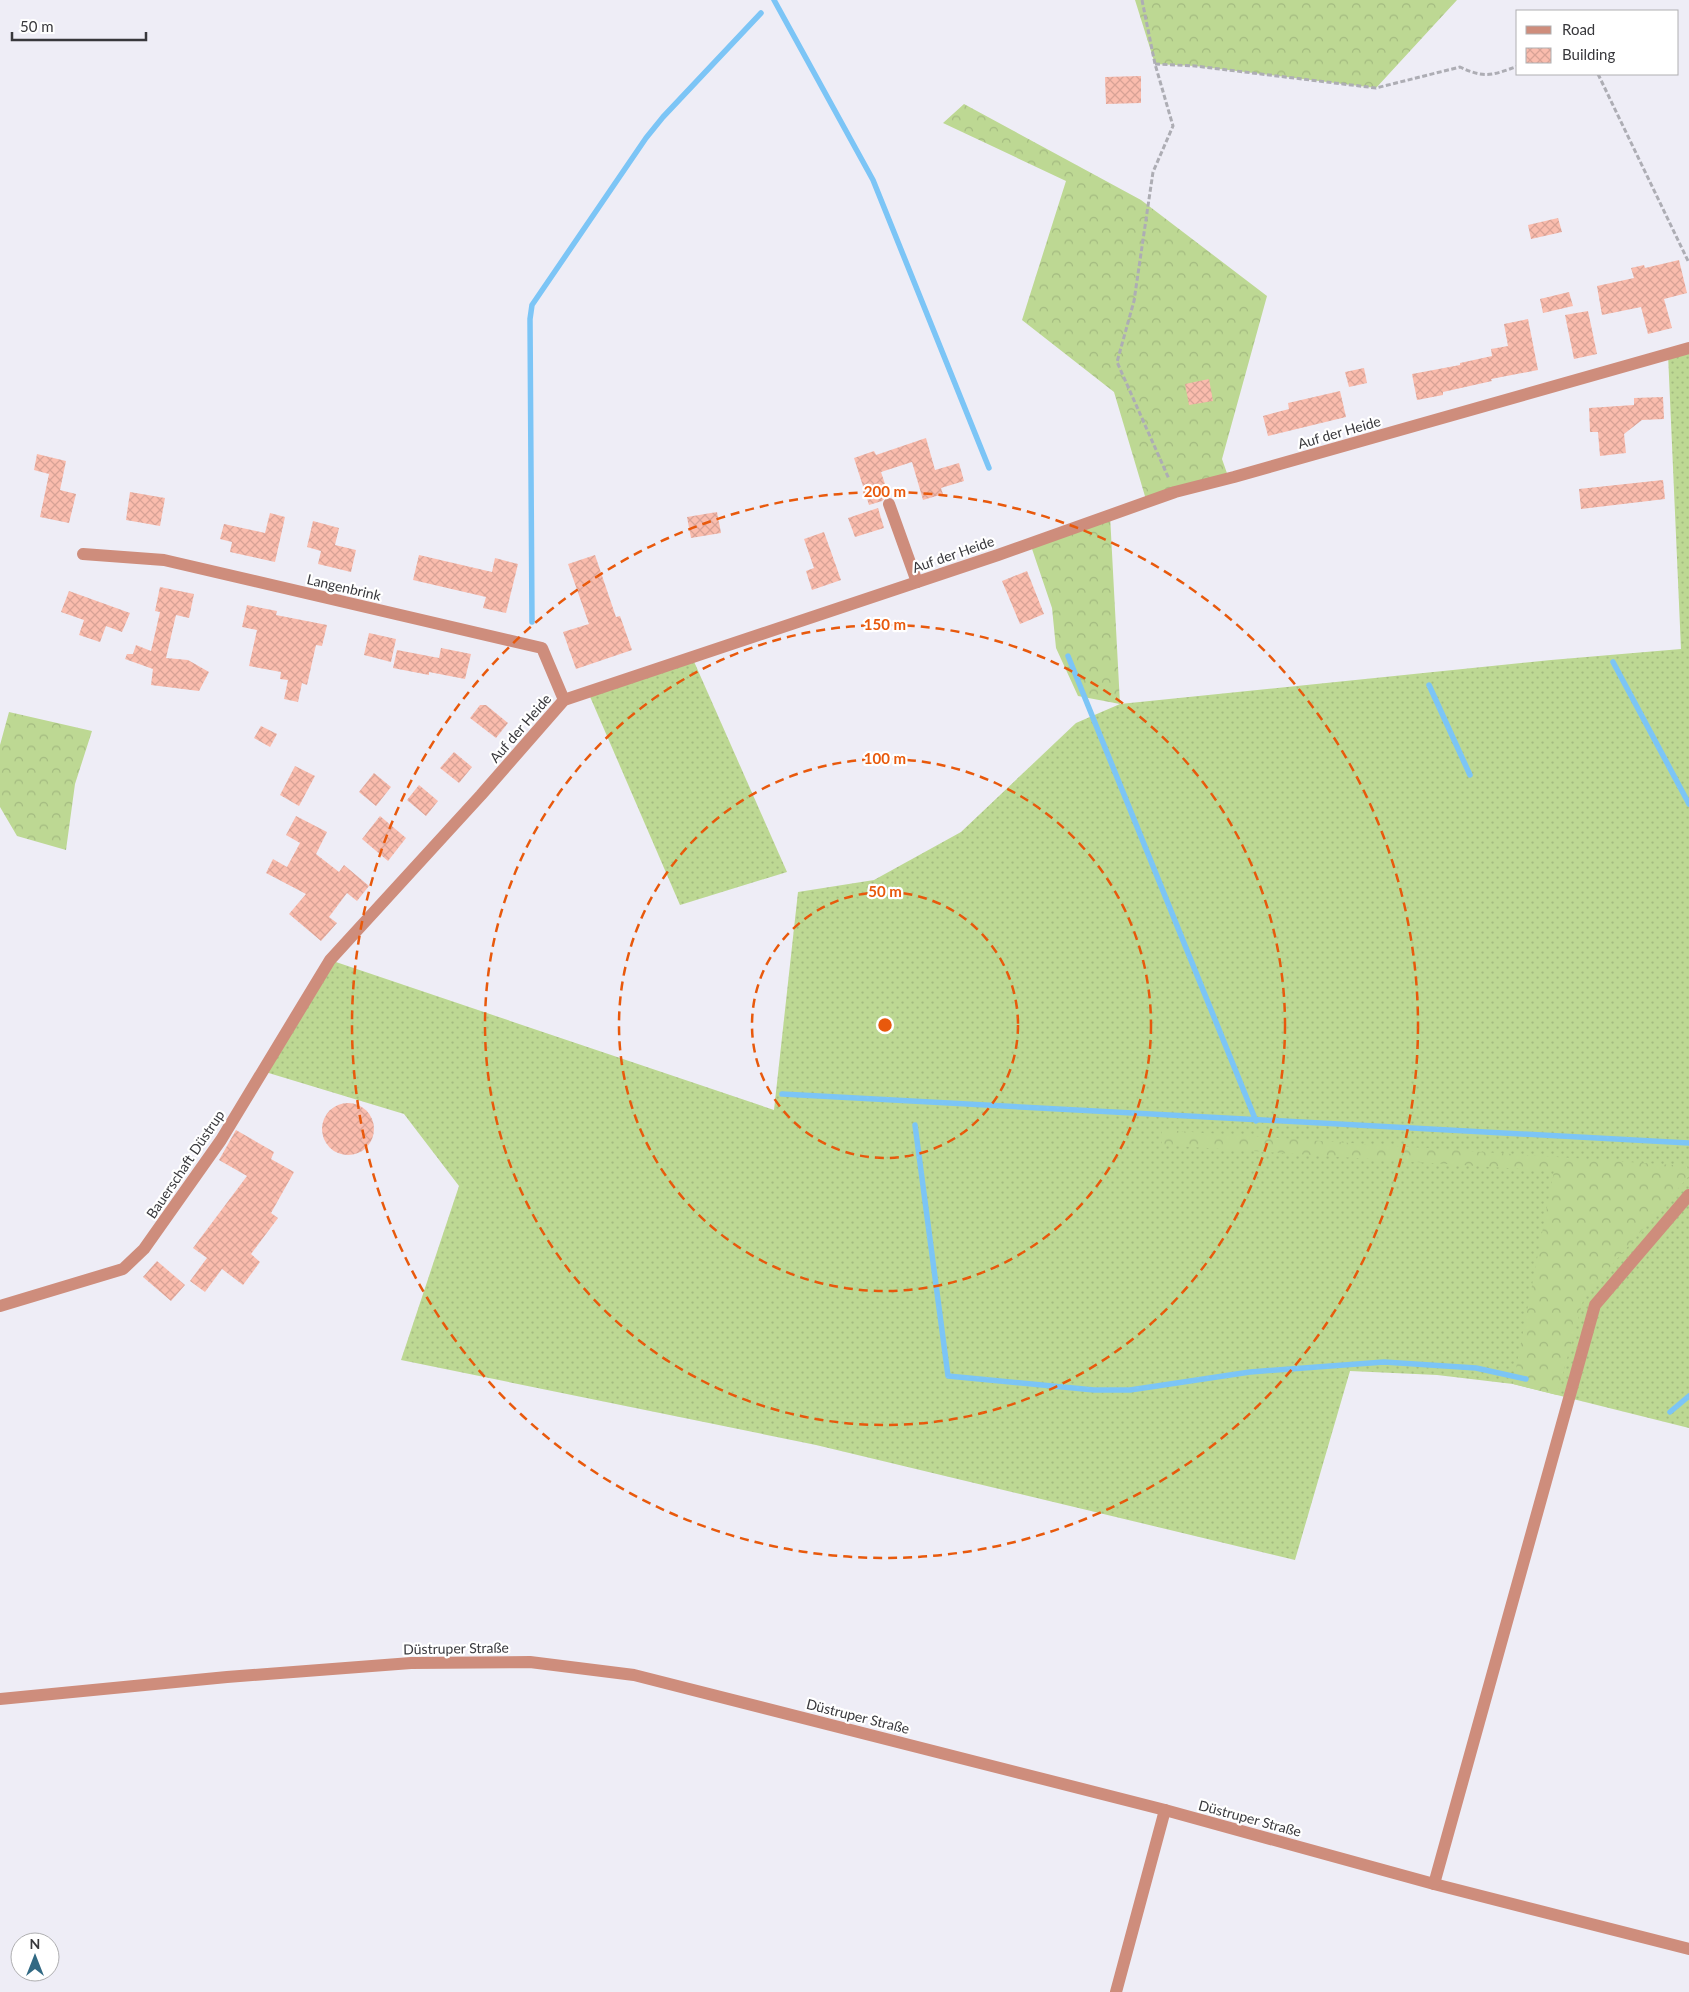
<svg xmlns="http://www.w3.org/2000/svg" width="1689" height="1992" font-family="Lato,sans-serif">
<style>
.grass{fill:url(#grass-dots)}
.forest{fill:url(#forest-crowns)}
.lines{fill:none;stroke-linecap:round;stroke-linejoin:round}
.stream{stroke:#7cc5f6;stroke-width:5.5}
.building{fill:url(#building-cross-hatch)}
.path{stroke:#adadb4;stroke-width:3;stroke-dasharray:5 2.5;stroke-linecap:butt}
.minor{stroke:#ce8d7c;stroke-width:12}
.ring{fill:none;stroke:#e8590c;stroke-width:2.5;stroke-dasharray:9 6}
.labels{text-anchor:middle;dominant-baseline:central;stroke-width:4.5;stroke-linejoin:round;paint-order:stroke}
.street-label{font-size:14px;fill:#38383c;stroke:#fff}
.centre{fill:#e8590c;stroke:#fff;stroke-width:2.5}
.ring-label{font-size:15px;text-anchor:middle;font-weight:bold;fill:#e8590c;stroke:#fff;stroke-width:4.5;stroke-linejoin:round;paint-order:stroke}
</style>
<defs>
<pattern id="grass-dots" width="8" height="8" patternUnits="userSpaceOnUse" patternTransform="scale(1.25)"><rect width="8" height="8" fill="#bdd893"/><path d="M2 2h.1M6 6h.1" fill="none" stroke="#a3ba80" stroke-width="1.8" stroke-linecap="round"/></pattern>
<pattern id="forest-crowns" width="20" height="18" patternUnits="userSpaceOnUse" patternTransform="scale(1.25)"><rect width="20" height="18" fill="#bdd893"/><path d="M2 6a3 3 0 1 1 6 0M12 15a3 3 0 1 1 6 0" fill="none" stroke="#a3ba80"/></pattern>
<pattern id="building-cross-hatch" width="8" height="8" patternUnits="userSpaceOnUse" patternTransform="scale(1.25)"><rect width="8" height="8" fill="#fabcad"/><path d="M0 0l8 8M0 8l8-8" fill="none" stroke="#d7a296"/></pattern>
</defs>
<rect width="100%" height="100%" fill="#eeedf6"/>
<!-- grass -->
<g class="grass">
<path d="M1689,348V1428L1513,1384L1437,1375L1350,1371L1295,1560L816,1445L401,1360L459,1186L404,1114L262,1071L330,960L774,1110L798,892L874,880L961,832L1076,723L1120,704L1551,660L1681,649L1668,354Z"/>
<path d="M692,657L787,872L680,905L588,692Z"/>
</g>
<!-- forest -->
<g class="forest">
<path d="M1135,0H1457L1376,88L1195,66L1155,64Z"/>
<path d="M964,104L1141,200L1267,296L1222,459L1229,479L1147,503L1114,392L1022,320L1066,181L943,123Z"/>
<path d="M1110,515L1120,704L1078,696L1056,648L1052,608L1030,543Z"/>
<path d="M9,712L92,731L75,784L66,850L17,836L0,807V745Z"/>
<path d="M1162,1130L1687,1166L1689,1176L1584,1297L1557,1395L1513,1384L1554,1171L1162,1145Z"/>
</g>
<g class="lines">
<!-- stream -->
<g class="stream">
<path d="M774,0L873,180L989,468"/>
<path d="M532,622L530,319L532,305L646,138L663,117L761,13"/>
<path d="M1068,656L1256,1121"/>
<path d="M1613,662L1689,804"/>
<path d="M1429,685L1470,775"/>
<path d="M782,1094L1689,1143"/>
<path d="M915,1125L948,1376L1094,1390H1130L1250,1372L1384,1362L1476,1368L1526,1379"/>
<path d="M1670,1412L1689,1396"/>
</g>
</g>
<!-- building -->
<g class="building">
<path d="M1141,76V103L1106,104L1105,77Z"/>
<path d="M1558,218L1562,232L1531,239L1528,225Z"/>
<path d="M1679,260L1687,293L1664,299L1672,328L1648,334L1641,307L1602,315L1597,286L1634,278L1631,268L1644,265L1645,268Z"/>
<path d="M1569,292L1573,306L1543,313L1540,299Z"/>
<path d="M1588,311L1597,354L1574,359L1565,315Z"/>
<path d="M1528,319L1538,370L1491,379L1492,381L1443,392V395L1417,400L1412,374L1460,365V363L1492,356L1491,349L1508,346L1504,324Z"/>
<path d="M1364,368L1367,383L1349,387L1345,372Z"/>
<path d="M1209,379L1213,401L1189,405L1185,384Z"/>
<path d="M1340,391L1346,417L1268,436L1263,416L1289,409L1288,403Z"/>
<path d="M1663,397L1664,419L1642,420L1624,434L1626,453L1600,456L1598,432H1590L1589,408L1634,405V398Z"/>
<path d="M926,438L935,470L959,463L964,481L941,488L943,494L923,500L912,462L881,472L889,496L886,497L882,501L869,505L854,458L874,451L876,455Z"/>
<path d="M37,454L66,461L60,490L76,494L69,523L40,517L49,474L34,470Z"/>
<path d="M1663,480L1665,499L1581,509L1579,489Z"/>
<path d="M130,492L165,498L160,526L126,520Z"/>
<path d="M878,508L884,528L855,537L848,518Z"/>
<path d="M717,512L721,533L691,538L687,517Z"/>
<path d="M270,513L285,517L275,562L230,552L232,542L220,539L224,524L265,533Z"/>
<path d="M313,521L339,528L335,545L356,550L351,572L318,564L321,551L307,547Z"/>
<path d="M824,532L841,580L812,590L806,571L814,568L804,539Z"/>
<path d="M419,555L492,572L495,558L518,564L506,613L483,608L486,597L413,580Z"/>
<path d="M595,555L616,617L620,616L632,650L576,669L563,632L589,624L568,564Z"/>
<path d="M1027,571L1044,614L1020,624L1002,581Z"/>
<path d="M160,587L194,594L189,618L176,615L166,658L188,660L209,672L199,691L151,685L153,669L125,659L127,654H133L136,645L151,651L160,612L155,611Z"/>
<path d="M69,591L130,613L122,632L106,626L100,642L79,635L84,620L61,612Z"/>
<path d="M247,605L277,611L276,615L327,625L322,646L316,645L307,685L302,683L298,702L284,699L288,680L280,679L281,672L249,666L257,630L242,627Z"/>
<path d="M369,633L396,639L391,662L364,655Z"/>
<path d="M441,648L471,654L465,679L429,672V675L393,668L397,650L439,658Z"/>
<path d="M480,705H486L508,723L496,738L470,718Z"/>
<path d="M261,726L277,734L270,747L254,738Z"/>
<path d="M454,752L472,767L459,783L440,768Z"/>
<path d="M295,766L315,776L299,806L280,795Z"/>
<path d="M374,773L391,787L376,806L359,792Z"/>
<path d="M419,785L438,801L426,816L407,800Z"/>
<path d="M296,816L327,832L316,854L339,872L344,865L369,886L357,901L347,893L329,917L337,923L321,941L289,914L306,894L266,873L273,859L287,867L300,843L286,835Z"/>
<path d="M380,816L406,838L388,861L362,839Z"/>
<circle cx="348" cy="1129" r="26"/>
<path d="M236,1130L274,1152L271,1159L294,1172L271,1213L278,1218L251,1254L260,1262L243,1285L222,1269L205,1292L190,1281L207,1258L193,1248L247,1176L219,1160Z"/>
<path d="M157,1261L185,1285L171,1301L143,1277Z"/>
</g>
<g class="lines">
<!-- path -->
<g class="path">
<path d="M1142,0L1155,64L1173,126L1153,172L1134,301L1117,362L1169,479"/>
<path d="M1155,64L1195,66L1376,88L1460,67C1485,79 1493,75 1518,66"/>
<path d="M1598,74L1689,263"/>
</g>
<!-- minor -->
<g class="minor">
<path d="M889,504L917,582"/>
<path d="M83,554L164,560L542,648L564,700"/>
<path d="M0,1306L123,1269L144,1249L221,1140L330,960L481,795L564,700L998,555L1175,492L1234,477L1689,348"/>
<path d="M0,1699L227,1677L411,1663L530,1662L634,1675L1165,1810L1434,1884L1689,1949"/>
<path d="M1434,1884L1595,1305L1689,1195"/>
<path d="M1116,1992L1165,1810"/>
</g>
</g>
<!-- distance rings -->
<g class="ring">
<circle cx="885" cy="1025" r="133"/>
<circle cx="885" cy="1025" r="266"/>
<circle cx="885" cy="1025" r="400"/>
<circle cx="885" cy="1025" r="533"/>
</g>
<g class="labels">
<!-- street labels -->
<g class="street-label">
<text transform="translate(1339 432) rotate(-16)">Auf der Heide</text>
<text transform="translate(953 554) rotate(-19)">Auf der Heide</text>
<text transform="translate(344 587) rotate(13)">Langenbrink</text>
<text transform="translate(520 728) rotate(-49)">Auf der Heide</text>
<text transform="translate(185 1164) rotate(-56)">Bauerschaft Düstrup</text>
<text transform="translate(456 1648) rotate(-1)">Düstruper Straße</text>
<text transform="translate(858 1716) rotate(14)">Düstruper Straße</text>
<text transform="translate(1250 1818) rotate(15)">Düstruper Straße</text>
</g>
</g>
<circle cx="885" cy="1025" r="8" class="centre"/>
<g class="ring-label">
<text x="885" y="497">200 m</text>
<text x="885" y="630">150 m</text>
<text x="885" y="764">100 m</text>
<text x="885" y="897">50 m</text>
</g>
<!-- legend -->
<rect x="1516" y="10" width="162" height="65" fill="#ffffff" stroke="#afafb1"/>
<rect x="1526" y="26" width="25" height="8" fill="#ce8d7c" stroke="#afafb1"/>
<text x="1562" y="35" font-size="15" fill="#38383c">Road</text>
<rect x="1526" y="48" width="25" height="15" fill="url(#building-cross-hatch)" stroke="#afafb1"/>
<text x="1562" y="60" font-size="15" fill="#38383c">Building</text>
<!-- north arrow -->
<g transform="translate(35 1957)"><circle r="24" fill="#ffffff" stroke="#afafb1"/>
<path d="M0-4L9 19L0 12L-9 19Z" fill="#316983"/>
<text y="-8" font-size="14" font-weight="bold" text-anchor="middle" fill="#38383c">N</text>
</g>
<!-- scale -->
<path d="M12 32v8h134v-8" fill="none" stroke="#38383c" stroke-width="2.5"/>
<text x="20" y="32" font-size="15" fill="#38383c" stroke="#ffffff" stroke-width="4" paint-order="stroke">50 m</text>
</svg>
